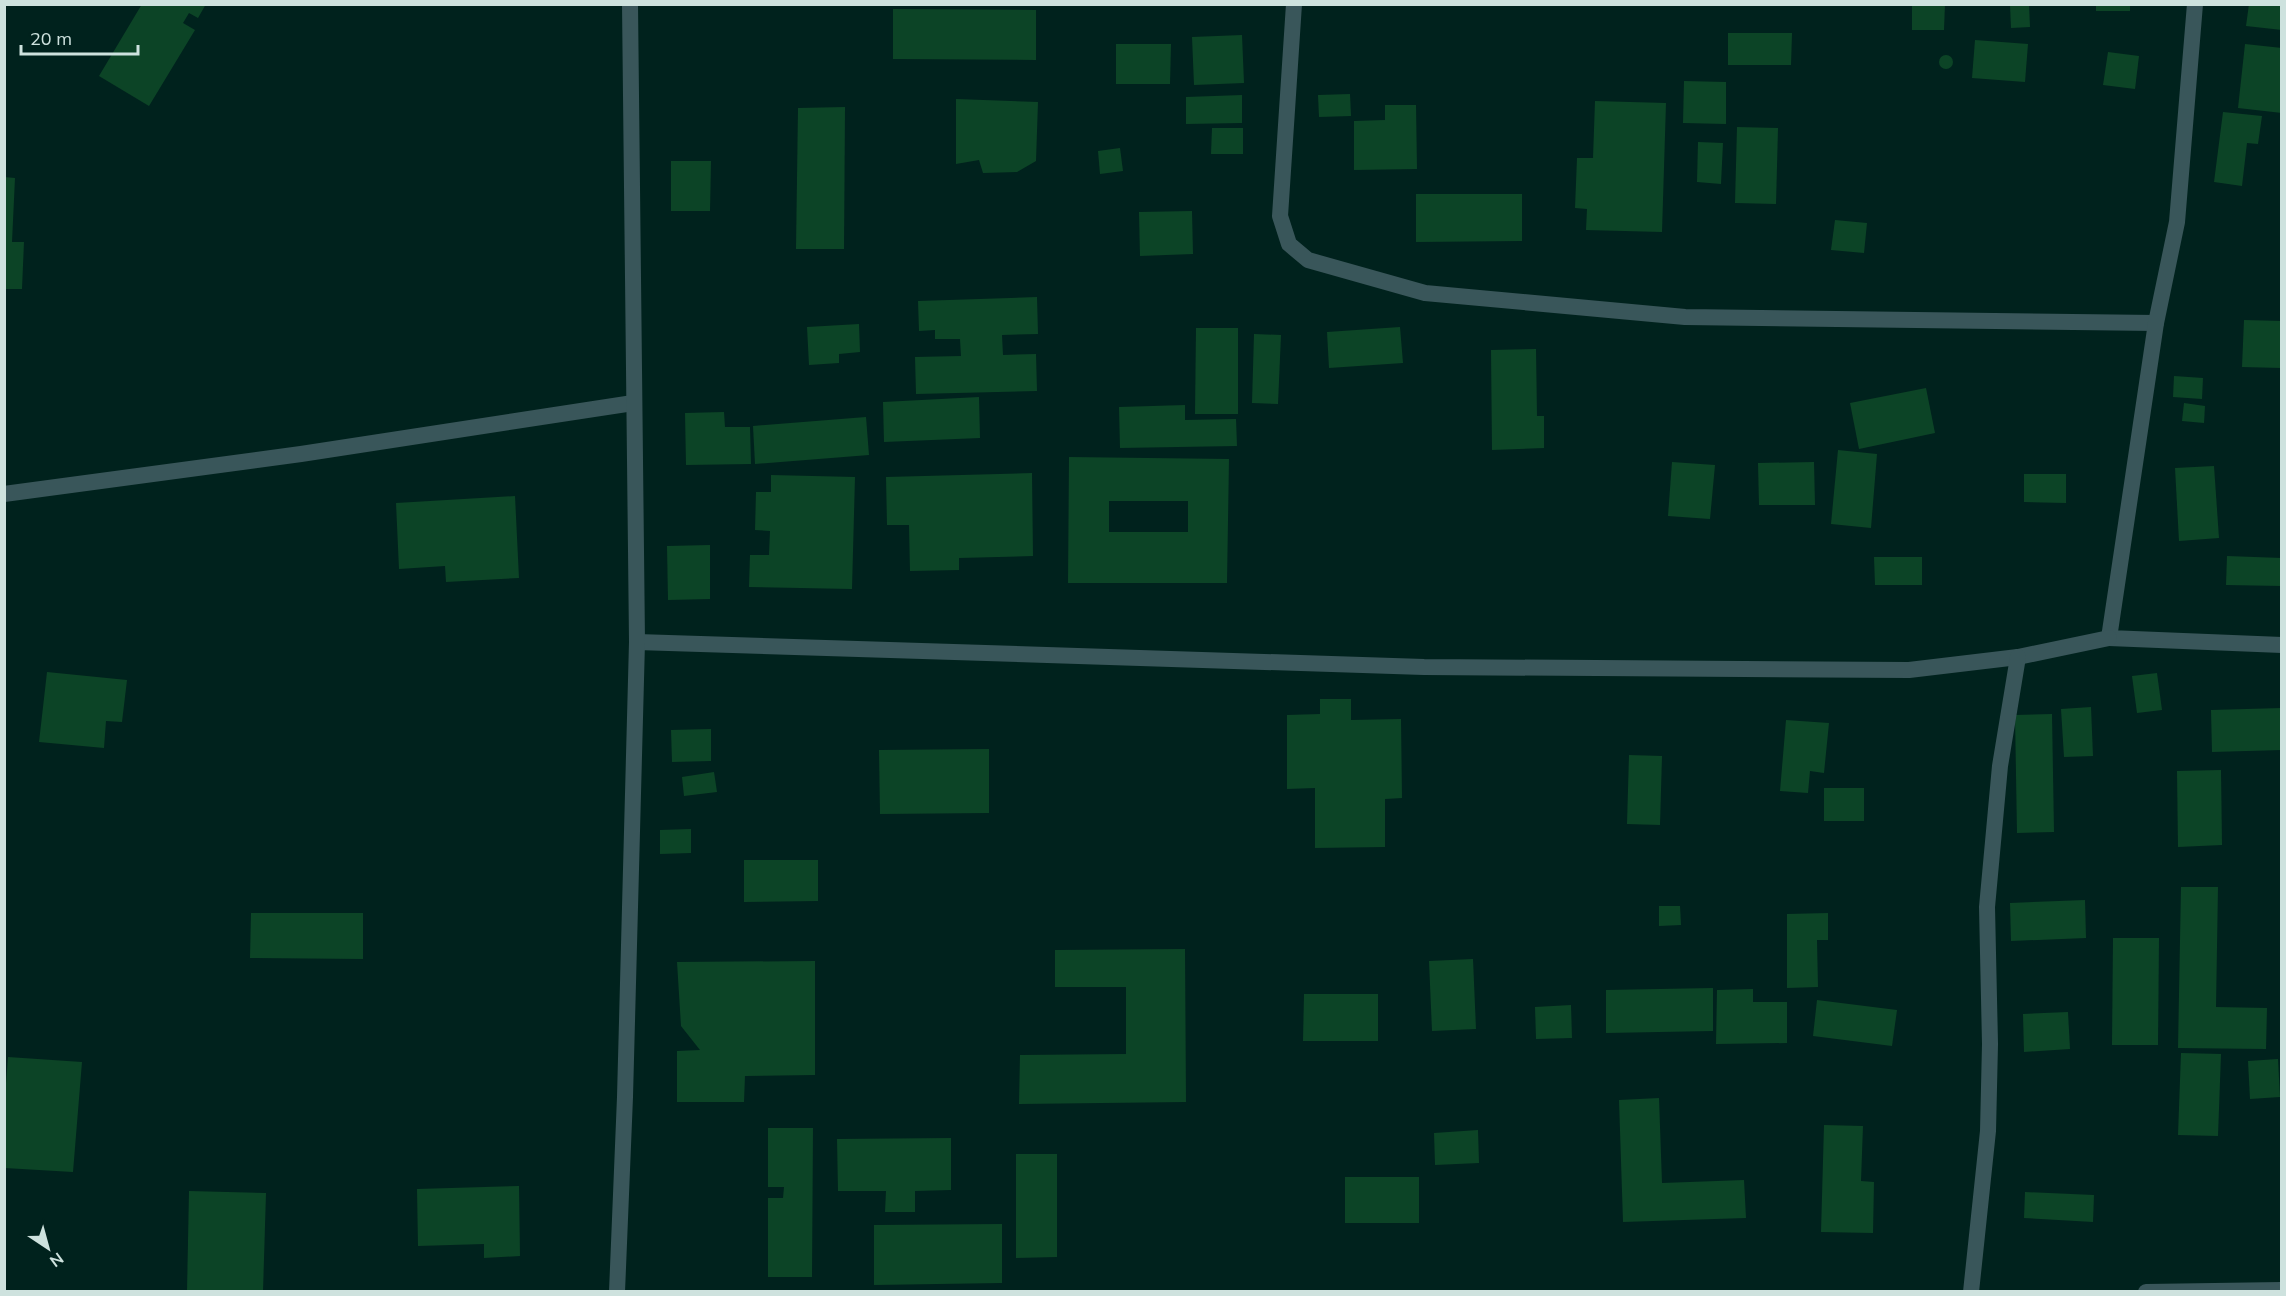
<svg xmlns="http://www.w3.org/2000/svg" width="2286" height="1296" font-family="Mulish,sans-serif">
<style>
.building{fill:#0c4426;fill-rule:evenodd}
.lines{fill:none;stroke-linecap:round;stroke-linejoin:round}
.minor{stroke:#39565a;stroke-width:16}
</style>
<rect width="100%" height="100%" fill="#00221d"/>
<!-- building -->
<g class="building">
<path d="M142,4H206L198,18L189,13L183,23L195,30L149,106L99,76Z"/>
<path d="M1912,4H1945L1944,30H1912Z"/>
<path d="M2029,4L2030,27L2011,28L2010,5Z"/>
<rect x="2096" y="4" width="34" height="7"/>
<path d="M2249,4H2282V30L2246,26Z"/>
<path d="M893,9L1036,10V60L893,59Z"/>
<path d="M1728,33H1792L1791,65H1728Z"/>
<path d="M1242,35L1244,83L1194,85L1192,37Z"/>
<path d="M1975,40L2028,44L2025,82L1972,78Z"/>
<path d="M1116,44H1171L1170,84H1116Z"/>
<path d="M2245,44L2282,48V113L2238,108Z"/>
<path d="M2108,52L2139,56L2135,89L2103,85Z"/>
<circle cx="1946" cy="62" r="7"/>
<path d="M1684,81L1726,82V124L1683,123Z"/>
<path d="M1350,94L1351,116L1319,117L1318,95Z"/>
<path d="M1242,95V123L1186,124V97Z"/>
<path d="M956,99L1038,102L1036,161L1017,172L983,173L979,160L956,164Z"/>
<path d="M1595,101L1666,103L1662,232L1586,230L1587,209L1575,208L1577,158H1593Z"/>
<path d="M1385,105H1416L1417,169L1354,170V121L1385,120Z"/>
<path d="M845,107L844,249H796L798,108Z"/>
<path d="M2223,112L2262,116L2258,144L2247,143L2242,186L2214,182Z"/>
<path d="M1737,127L1778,128L1776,204L1735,203Z"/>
<path d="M1212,128H1243V154H1211Z"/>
<path d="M1698,142L1723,143L1721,184L1697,182Z"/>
<path d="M1120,148L1123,171L1100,174L1098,151Z"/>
<path d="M671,161H711L710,211H671Z"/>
<path d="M4,177L15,178L12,242H24L22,289H4Z"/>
<path d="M1416,194H1522V241L1416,242Z"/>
<path d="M1192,211L1193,254L1140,256L1139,212Z"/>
<path d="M1835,220L1867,223L1864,253L1831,250Z"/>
<path d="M1037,297L1038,334L1002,335L1003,355L1036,354L1037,391L916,394L915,357L961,356L960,339H935V330L919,331L918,301Z"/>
<path d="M2244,320L2282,321V368L2242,367Z"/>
<path d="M859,324L860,352L839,354V363L809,365L807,327Z"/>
<path d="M1400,327L1403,363L1329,368L1327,332Z"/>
<path d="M1196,328H1238V414H1195Z"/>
<path d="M1254,334L1281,335L1278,404L1252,403Z"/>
<path d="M1536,349L1537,416H1544V448L1492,450L1491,350Z"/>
<path d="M2174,376L2203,378L2202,399L2173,397Z"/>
<path d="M1926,388L1935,433L1859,449L1850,403Z"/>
<path d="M979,397L980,438L884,442L883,402Z"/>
<path d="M2184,403L2205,406L2204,423L2182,421Z"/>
<path d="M1185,405V420L1236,419L1237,446L1120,448L1119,407Z"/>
<path d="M724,412L725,427H750L751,464L686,465L685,413Z"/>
<path d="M866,417L869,455L755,464L753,426Z"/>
<path d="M1838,450L1877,454L1871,528L1831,524Z"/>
<path d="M1069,457L1229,459L1227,583H1068ZM1109,501H1188V532H1109Z"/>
<path d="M1672,462L1715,465L1710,519L1668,516Z"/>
<path d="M1814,462L1815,505H1759L1758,463Z"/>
<path d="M2214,466L2219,538L2179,541L2175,468Z"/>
<path d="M1032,473L1033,556L959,558V570L910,571L909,525H887L886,477Z"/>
<path d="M2024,474H2066V503L2024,502Z"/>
<path d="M771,475L855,477L852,589L749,587L750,555H769L770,531L755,530L756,492H771Z"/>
<path d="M515,496L519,578L446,582L445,566L399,569L396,503Z"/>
<path d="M710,545V599L668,600L667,546Z"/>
<path d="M2227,556L2282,558V586L2226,585Z"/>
<path d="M1874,557H1922V585H1875Z"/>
<path d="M47,672L127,680L122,722L106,721L104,748L39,742Z"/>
<path d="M2157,673L2162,710L2137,713L2132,676Z"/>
<path d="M1320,699H1351V720L1401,719L1402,798L1385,799V847L1315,848V788L1287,789V715L1320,714Z"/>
<path d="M2091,707L2093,756L2064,757L2061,709Z"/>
<path d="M2282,708V750L2212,752L2211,710Z"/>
<path d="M2052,714L2054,832L2017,833L2015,715Z"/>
<path d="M1786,720L1829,723L1824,773L1810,771L1808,793L1780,791Z"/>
<path d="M711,729V761L672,762L671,730Z"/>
<path d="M989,749V813L880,814L879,750Z"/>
<path d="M1629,755L1662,756L1660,825L1627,824Z"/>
<path d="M2221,770L2222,845L2178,847L2177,771Z"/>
<path d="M714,772L717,792L684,796L682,777Z"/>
<rect x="1824" y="788" width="40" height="33"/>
<path d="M691,829V853L660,854V830Z"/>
<path d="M744,860H818V901L744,902Z"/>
<path d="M2181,887H2218L2216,1007L2267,1008L2266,1049L2178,1048Z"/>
<path d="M2085,900L2086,938L2011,941L2010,903Z"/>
<path d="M1659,906H1680L1681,925L1659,926Z"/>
<path d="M251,913H363V959L250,958Z"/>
<path d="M1828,913V940H1817L1818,987L1787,988V914Z"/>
<path d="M2113,938H2159L2158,1045H2112Z"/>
<path d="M1185,949L1186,1102L1019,1104L1020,1055L1126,1054V987H1055V950Z"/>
<path d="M1473,959L1476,1029L1432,1031L1429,961Z"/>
<path d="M815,961V1075L745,1076L744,1102H677V1051L700,1050L681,1026L677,962Z"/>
<path d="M1713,988V1031L1606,1033V990Z"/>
<path d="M1753,989V1002H1787V1043L1716,1044L1717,990Z"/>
<path d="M1304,994H1378V1041H1303Z"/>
<path d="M1817,1000L1897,1010L1892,1046L1813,1036Z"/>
<path d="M1571,1005L1572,1038L1536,1039L1535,1007Z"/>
<path d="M2068,1012L2070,1049L2024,1052L2023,1014Z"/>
<path d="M2181,1053L2221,1054L2218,1136L2178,1135Z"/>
<path d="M8,1057L82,1062L73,1172L5,1168V1083H6Z"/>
<path d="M2278,1059L2280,1097L2250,1099L2248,1061Z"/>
<path d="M1659,1098L1662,1183L1744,1180L1746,1218L1623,1222L1619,1100Z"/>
<path d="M1824,1125L1863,1126L1861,1181L1874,1182L1873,1233L1821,1232Z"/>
<path d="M768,1128H813L812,1277H768V1198H783L784,1187H768Z"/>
<path d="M1478,1130L1479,1163L1435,1165L1434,1133Z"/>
<path d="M951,1138V1190L915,1191V1212H885L886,1191H838L837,1139Z"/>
<path d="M1016,1154H1057V1257L1016,1258Z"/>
<rect x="1345" y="1177" width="74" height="46"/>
<path d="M519,1186L520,1256L484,1258V1244L418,1246L417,1189Z"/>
<path d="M189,1191L266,1193L263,1292H187Z"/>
<path d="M2025,1192L2094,1195L2093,1222L2024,1218Z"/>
<path d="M1002,1224V1283L874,1285V1225Z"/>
</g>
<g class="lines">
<!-- minor -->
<g class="minor">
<path d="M1294,4L1280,216L1289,244L1308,260L1425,293L1685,317L2156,323"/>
<path d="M2195,4L2177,222L2156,323L2109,638L2282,645"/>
<path d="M4,494L301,454L633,403"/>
<path d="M637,642L1424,667L1909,670L2018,657L2109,638"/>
<path d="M617,1292L625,1097L637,642L630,4"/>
<path d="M1971,1292L1988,1131L1990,1044L1987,907L2000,766L2018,657"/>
<path d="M2146,1292L2282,1290"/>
</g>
</g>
<!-- border -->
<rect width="2286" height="1296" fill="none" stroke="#cee2de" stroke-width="12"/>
<!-- north arrow -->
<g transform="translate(48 1248) rotate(144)" stroke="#00221d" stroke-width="4.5" paint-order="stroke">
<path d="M0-4.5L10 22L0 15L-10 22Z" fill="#cee2de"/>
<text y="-9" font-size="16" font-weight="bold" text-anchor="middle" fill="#cee2de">N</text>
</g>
<!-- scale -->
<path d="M21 45v9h117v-9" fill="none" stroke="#cee2de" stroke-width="3"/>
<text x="30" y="45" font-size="18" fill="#cee2de" stroke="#00221d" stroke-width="4.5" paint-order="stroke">20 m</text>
</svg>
